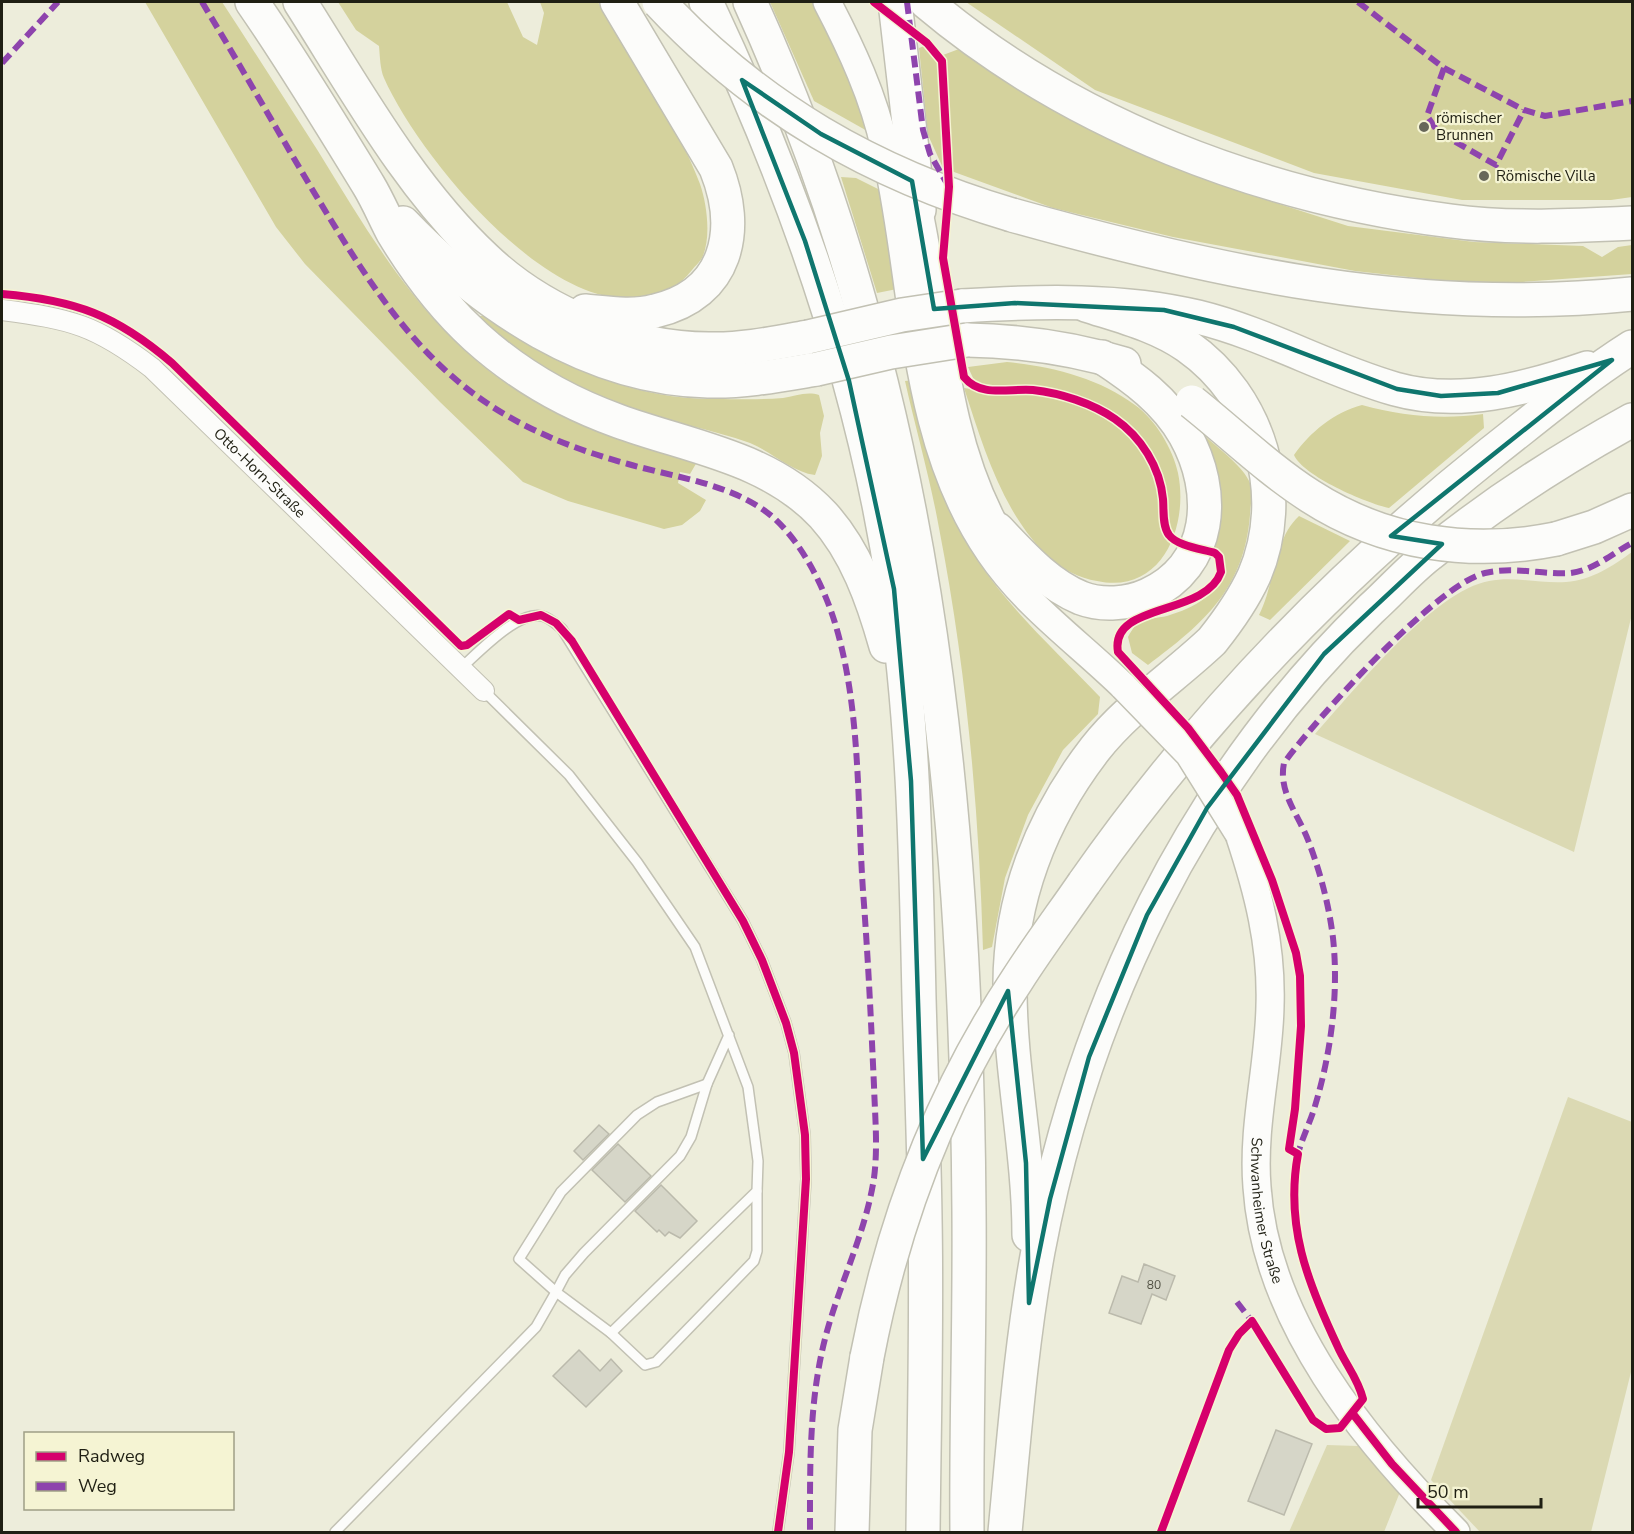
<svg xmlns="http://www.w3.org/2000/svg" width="1634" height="1534" font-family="'Nunito Sans',sans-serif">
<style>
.green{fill:#dbd9b3}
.forest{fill:#d4d29d}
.building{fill:#d6d6c8;stroke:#bbbaac;stroke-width:1.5}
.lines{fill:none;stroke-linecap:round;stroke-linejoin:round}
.lane-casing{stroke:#c2c1b3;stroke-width:12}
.street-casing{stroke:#c2c1b3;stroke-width:22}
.secondary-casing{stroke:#c2c1b3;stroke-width:30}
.highway-casing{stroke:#c2c1b3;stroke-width:36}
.lane{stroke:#fcfcfa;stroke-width:9}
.street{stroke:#fcfcfa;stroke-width:20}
.secondary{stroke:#fcfcfa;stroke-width:27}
.highway{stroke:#fcfcfa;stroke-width:33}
.secondary-bridge-casing{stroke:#c2c1b3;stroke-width:30;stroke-linecap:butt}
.highway-bridge-casing{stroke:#c2c1b3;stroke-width:36;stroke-linecap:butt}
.secondary-bridge{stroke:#fcfcfa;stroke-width:27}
.highway-bridge{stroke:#fcfcfa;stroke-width:33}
.quiet{stroke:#8e44ad;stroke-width:6;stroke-dasharray:12 6;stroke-linecap:butt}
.cycleway-casing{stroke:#f5f4d3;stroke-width:11}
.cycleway{stroke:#d6006c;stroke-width:8}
.marked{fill:none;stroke:#0f766e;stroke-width:4.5;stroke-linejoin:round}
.poi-dot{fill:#676759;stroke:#f5f4d3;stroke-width:2}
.labels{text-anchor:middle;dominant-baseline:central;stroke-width:4.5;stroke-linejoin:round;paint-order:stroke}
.number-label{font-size:12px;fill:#4e4e41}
.poi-label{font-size:15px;fill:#1f1f13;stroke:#f5f4d3;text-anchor:start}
.street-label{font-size:15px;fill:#1f1f13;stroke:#f5f4d3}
</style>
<rect width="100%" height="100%" fill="#ededdb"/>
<!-- green -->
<g class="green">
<path d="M1632,552V614L1574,852L1315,734C1353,692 1433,591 1489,581C1515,576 1541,584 1566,582C1592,580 1613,566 1632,552Z"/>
<path d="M1568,1097L1632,1122V1368L1591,1532H1480L1431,1480Z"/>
<path d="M1327,1445L1358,1446L1400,1492L1384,1532H1289Z"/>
</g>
<!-- forest -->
<g class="forest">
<path d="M145,2H222C254,51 286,101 318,151C376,245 429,339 528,397C580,427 641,443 697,462L690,474L680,472L678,483L706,500L700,511L682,525L664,529L568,501L523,482L440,402L305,264L276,227Z"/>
<path d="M338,2H507L523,37L537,45L544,13L540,2H598C631,62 676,119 700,184C707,204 711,236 703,256C701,261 695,266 692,270C680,286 664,293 646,297C550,318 418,155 384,78C380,69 380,56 379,46L356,30Z"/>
<path d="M770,2H813C839,42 854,87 869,132L814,101Z"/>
<path d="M966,2H1632V197L1611,200H1462L1314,173L1095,90Z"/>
<path d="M924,46L935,58L959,49L1054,110L1129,147L1230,188L1348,226L1474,242L1583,246L1602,257L1618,247L1632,245V274L1480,285L1355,271L1173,237L1053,208L943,168L928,135L919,48Z"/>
<path d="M841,177L856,178L882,191L897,289L877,293Z"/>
<path d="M479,316H485C555,363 629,399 714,399C736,399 761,400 783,398C795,396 807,391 819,395L824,416L820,433L822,456L815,475C792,472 772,452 750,443C711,429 669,422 630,410C573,392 519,360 479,316Z"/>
<path d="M1007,362C1051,366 1099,378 1135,405C1155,419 1173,449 1178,473C1189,526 1162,595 1097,581C1079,578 1063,570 1049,557C1003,515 983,446 964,388L971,389L973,378L968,367Z"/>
<path d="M914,380C925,422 934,467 950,508C980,584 1045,639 1100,697L1098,714L1063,750L1028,815L1005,878L992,947L983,950C979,809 966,666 939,528C930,478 916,430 905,381Z"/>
<path d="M1362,405C1402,416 1442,420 1483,414L1484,428L1389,508C1366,503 1303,476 1294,455C1310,432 1335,412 1362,405Z"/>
<path d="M1206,437C1220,450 1243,466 1250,483C1254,492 1250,506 1250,515C1244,589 1204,623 1148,665L1132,653L1128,637C1130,633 1133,628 1136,625C1144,618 1158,618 1167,616C1198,607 1230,589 1221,554L1212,548L1200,439Z"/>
<path d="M1299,516L1350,541L1270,620L1259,615C1275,584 1273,540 1299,516Z"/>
</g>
<!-- building -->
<g class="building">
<path d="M599,1125L609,1134L583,1160L574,1151Z"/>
<path d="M618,1144L651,1176L625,1202L592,1170Z"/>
<path d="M661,1185L697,1221L680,1238L669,1232L665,1236L659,1230L657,1232L635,1211Z"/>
<path d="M1144,1264L1175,1276L1166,1300L1152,1294L1141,1324L1109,1313L1122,1276L1138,1282Z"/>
<path d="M579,1350L600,1371L611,1359L622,1371L586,1407L553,1376Z"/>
<path d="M1276,1430L1312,1444L1284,1515L1248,1501Z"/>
</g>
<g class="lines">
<defs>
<g id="lane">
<path d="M461,668C478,653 518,610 542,616C550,618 556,624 562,629L743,921L762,960L786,1023L794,1053L805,1135L806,1179L789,1452L778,1532"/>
<path d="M484,691L569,775L637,862L695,947L748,1087L758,1161L757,1191L611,1333L556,1292L565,1275L584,1253L680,1156L691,1137L707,1084L729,1035"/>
<path d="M611,1333L645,1365L656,1362L754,1261L757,1251V1191"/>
<path d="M335,1532L536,1327L556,1292L519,1259L561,1192L637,1115L657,1102L707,1084"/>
</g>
<g id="street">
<path id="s1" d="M2,310C71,319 96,325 152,368L484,691"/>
</g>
<g id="secondary">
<path d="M827,2C851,48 874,97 885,149C916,282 909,436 990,553C1026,606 1079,643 1124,687"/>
<path d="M914,190C942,304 939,425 997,530"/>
<path id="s2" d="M1239,834C1258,891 1272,945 1270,1006C1269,1066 1252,1126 1257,1187C1266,1321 1364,1441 1456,1532"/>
</g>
<g id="highway">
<path d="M252,2C293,61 331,124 369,186C378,201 385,218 393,233C416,271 443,307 476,337C517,374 565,402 618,421C689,447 769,457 823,515C856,551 873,600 886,646"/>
<path d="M300,2C356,90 409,187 486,259C543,313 630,349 709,349C742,350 775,343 808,337"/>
<path d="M706,2C794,188 864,386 894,591C914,725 916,863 919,998C921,1072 924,1145 925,1218C927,1323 924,1428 923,1532"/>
<path d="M750,2C925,386 966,793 969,1211C970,1318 966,1425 967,1532"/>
<path d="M895,2L919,210"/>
<path d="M926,2C1072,125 1262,197 1451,221C1510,229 1573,226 1632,223"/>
<path d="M1012,215C1219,273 1416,316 1632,294"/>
<path d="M403,223C483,306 588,378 708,381C745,382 781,375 817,369"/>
<path d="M962,306C1040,301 1122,299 1198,317C1267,334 1328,370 1395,389C1459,407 1526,389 1587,368"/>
<path d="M585,311C607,313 633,317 655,311C728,294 741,230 716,168L617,2"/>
<path d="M967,340C1022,341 1072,348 1124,364"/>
<path d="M997,529C1022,555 1047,584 1081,598C1102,606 1128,604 1148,595C1213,565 1217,492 1185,435C1166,401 1134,378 1102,357"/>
<path d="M1556,539L1594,527L1632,510"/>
<path d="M1084,883C1198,720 1336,577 1491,453C1537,417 1583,378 1632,347"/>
<path d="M1029,1235C1029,1152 1010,1071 1010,989C1009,901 1041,819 1095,749C1127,708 1174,677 1212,641C1228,621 1243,600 1254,576C1289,495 1260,397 1187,346C1157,325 1120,316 1086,305"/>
<path d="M852,1532L855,1430L867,1357"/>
<path d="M1005,1532C1014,1438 1021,1344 1038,1251C1084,1008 1192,782 1371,609C1391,591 1409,570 1430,554C1493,503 1561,459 1632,420"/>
</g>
</defs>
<!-- lane casing -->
<use href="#lane" class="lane-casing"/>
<!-- street casing -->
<use href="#street" class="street-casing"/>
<!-- secondary casing -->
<use href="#secondary" class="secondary-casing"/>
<!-- highway casing -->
<use href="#highway" class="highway-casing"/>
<!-- lane -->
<use href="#lane" class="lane"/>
<!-- street -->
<use href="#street" class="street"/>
<!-- secondary -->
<use href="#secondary" class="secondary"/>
<!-- highway -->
<use href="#highway" class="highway"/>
<defs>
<path id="secondary-bridge" d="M1124,687L1189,754L1239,834"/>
<g id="highway-bridge">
<path d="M659,2C758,108 873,174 1012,215"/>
<path d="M808,337L902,315L962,306"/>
<path d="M817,369L891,352L967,340"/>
<path d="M1192,402C1231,433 1268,469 1310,496C1384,544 1471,556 1556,539"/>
<path d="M867,1357C893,1221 940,1096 1017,980C1038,947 1062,915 1084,883"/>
</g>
</defs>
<!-- secondary-bridge casing -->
<use href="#secondary-bridge" class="secondary-bridge-casing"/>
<!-- highway-bridge casing -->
<use href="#highway-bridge" class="highway-bridge-casing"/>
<!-- secondary-bridge -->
<use href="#secondary-bridge" class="secondary-bridge"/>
<!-- highway-bridge -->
<use href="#highway-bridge" class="highway-bridge"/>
<!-- quiet -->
<g class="quiet">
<path d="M202,2C240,65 277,130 315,194C374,291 426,378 532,429C563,444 595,455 628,464C677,478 736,484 775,519C803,545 824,587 835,623C861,709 857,802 863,891C868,956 871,1020 874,1086C875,1117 878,1147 874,1178C865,1237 836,1290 823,1347C809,1407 810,1471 810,1532"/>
<path d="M907,2L923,130L930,154L946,182"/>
<path d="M1358,2L1444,68L1524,110L1545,116L1632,101"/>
<path d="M2,63L58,2"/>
<path d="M1444,68L1427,116L1438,132L1496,165L1524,110"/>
<path d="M1297,1158C1301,1140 1310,1123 1315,1106C1331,1053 1339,993 1333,938C1329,905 1320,871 1308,840C1298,814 1278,792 1284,763C1315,720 1437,584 1485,573C1514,566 1543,575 1571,573C1594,570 1613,553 1632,543"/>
<path d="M1237,1302L1254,1324"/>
</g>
<defs>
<g id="cycleway">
<path d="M874,2L927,43L942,61L949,187L943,258L964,377C981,398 1009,388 1033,390C1060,393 1092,403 1115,419C1141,437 1160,467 1163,499C1164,509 1162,526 1169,535C1177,546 1202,549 1215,553L1219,557L1221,572C1205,617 1109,602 1118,652L1188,728L1221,772L1237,795L1272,880L1296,953L1300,976L1301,1026L1295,1109L1289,1149L1298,1154C1285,1225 1307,1281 1337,1345C1345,1364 1358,1378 1363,1399L1340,1428L1326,1429L1313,1420L1252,1321L1239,1334L1229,1350L1161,1532"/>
<path d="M2,294C75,300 116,315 172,363L461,646L467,645L509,614L519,620L541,615L556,623L572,641L743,921L762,960L786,1023L794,1053L805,1135L806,1179L789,1452L778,1532"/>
<path d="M1353,1414L1392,1464L1456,1532"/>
</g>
</defs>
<!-- cycleway casing -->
<use href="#cycleway" class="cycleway-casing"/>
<!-- cycleway -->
<use href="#cycleway" class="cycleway"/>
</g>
<!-- marked area -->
<path class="marked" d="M742,80L821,134L912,181L934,309L1015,303L1164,310L1234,327L1397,389L1441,396L1498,393L1612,360L1391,536L1442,544L1324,654L1207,808L1147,915L1089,1057L1050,1199L1029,1303L1026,1163L1008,991L923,1159L911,781L894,589L849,381L805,241Z"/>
<!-- markers -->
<g class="poi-dot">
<circle cx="1424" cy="127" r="6"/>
<circle cx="1484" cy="176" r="6"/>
</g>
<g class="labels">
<!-- number labels -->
<g class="number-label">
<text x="1154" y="1285">80</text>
</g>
<!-- poi labels -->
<g class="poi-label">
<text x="1436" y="118">römischer<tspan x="1436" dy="17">Brunnen</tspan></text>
<text x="1496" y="176">Römische Villa</text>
</g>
<!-- street labels -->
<g class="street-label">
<text stroke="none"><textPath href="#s1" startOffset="314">Otto-Horn-Straße</textPath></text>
<text stroke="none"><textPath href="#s2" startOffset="382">Schwanheimer Straße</textPath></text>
</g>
</g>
<!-- border -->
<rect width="1634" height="1534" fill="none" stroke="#1f1f13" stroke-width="6"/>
<!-- legend -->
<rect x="24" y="1432" width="210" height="78" fill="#f5f4d3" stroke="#9f9f86" stroke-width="1.5"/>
<rect x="36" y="1452" width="30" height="9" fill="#d6006c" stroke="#9f9f86" stroke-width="1.5"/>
<text x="78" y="1462" font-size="18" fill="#1f1f13">Radweg</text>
<rect x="36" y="1482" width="30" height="9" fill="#8e44ad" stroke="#9f9f86" stroke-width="1.5"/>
<text x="78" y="1492" font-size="18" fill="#1f1f13">Weg</text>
<!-- scale -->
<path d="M1418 1498v9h123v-9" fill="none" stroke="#1f1f13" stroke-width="3"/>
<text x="1427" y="1498" font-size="18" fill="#1f1f13" stroke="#f5f4d3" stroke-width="4.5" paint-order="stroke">50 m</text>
</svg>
